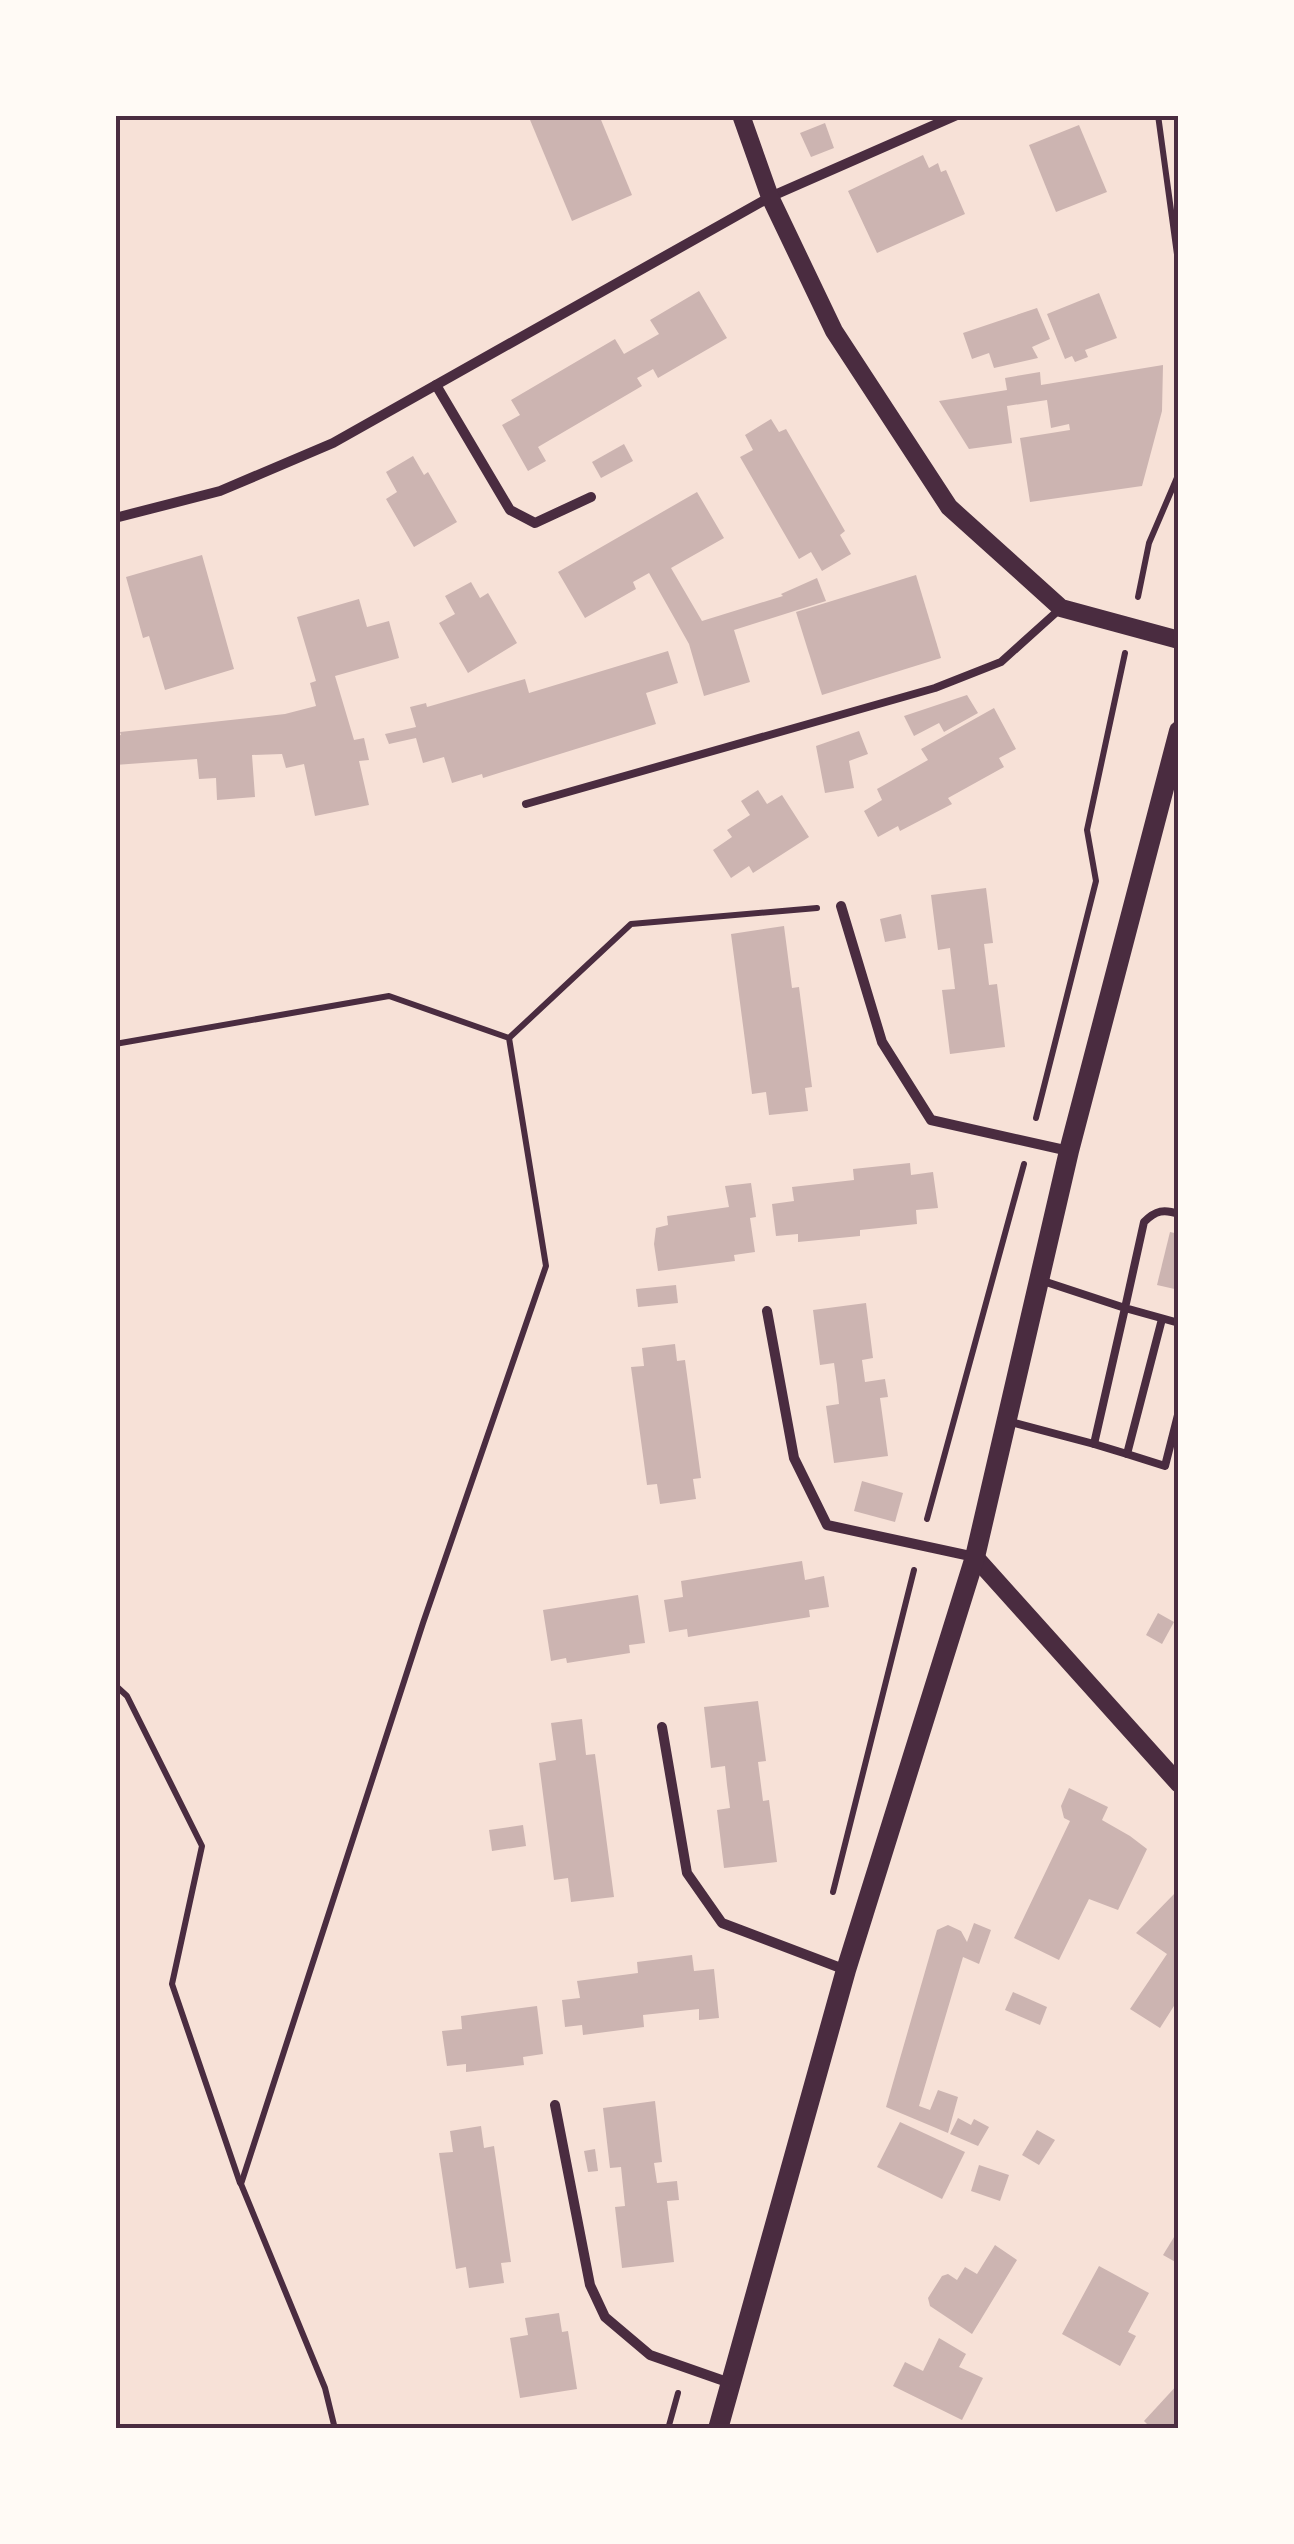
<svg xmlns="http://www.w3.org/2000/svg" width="1294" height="2544" font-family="'Nunito Sans',sans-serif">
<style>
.building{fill:#ccb4b1}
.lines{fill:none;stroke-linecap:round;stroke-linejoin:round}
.path{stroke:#4a2c40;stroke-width:6}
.service{stroke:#4a2c40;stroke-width:8}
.minor{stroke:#4a2c40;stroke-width:10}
.tertiary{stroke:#4a2c40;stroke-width:18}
.secondary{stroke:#4a2c40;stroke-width:20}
.neatline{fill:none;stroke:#4a2c40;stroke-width:4}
</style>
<rect width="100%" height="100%" fill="#f7e1d7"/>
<!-- building -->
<g class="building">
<path d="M528,115H599L632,195L572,221Z"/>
<path d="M825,123L834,148L811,157L800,133Z"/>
<path d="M1079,125L1107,192L1056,212L1029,145Z"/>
<path d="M923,155L929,168L938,163L941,172L946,170L965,214L877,253L848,191Z"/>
<path d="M699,291L727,338L658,378L653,369L637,378L642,386L538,447L546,461L528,471L502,425L520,415L511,400L615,339L624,354L659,334L650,320Z"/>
<path d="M1099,293L1117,338L1085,350L1088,357L1075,362L1072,356L1065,359L1047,314Z"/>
<path d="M1037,308L1050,339L1032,347L1038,358L994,368L989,353L972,359L963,333Z"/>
<path d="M1163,365L1162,411L1142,486L1030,502L1020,438L1070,430L1069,424L1051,428L1047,400L1007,406L1012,443L969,449L939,401L1007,390L1005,378L1040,372L1041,385Z"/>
<path d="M771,419L779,432L786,429L845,531L840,535L851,554L822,571L811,552L799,559L740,457L753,450L745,435Z"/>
<path d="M624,444L633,461L601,478L592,462Z"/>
<path d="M413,456L424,475L428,472L457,522L414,547L386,499L397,492L386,472Z"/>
<path d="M697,492L724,538L671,568L702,621L783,596L781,594L817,578L826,601L734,630L750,682L704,696L689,644L649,573L633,582L636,589L585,618L558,572Z"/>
<path d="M202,555L234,669L165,690L149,636L143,638L126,577Z"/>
<path d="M916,575L941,658L822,695L796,612Z"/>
<path d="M471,582L480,598L488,593L517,643L468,673L439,623L455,614L445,596Z"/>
<path d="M359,599L367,627L389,621L399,658L335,676L354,740L364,738L369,760L359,761L369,805L315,816L304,764L286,768L282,754L252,755L255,797L217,800L216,778L199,779L197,759L115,765V736L121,735L120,732L285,714L316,706L310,683L316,681L297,617Z"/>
<path d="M668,651L678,683L646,693L656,724L483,778L482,774L452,783L444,757L423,763L416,738L389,744L385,734L416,727L410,707L426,703L427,707L525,679L529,693Z"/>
<path d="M967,695L978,713L944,732L939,723L914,736L904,716Z"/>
<path d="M994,708L1016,749L999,758L1004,767L948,798L952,804L900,831L898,826L878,837L864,811L882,800L877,789L928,760L921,749Z"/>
<path d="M859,731L868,754L849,761L854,788L825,793L816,746Z"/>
<path d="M758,790L767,804L782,795L809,837L753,873L749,866L731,878L713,850L732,837L727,830L750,815L741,801Z"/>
<path d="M986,888L993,943L984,944L989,985L997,984L1005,1047L950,1054L942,990L955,989L950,948L938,950L931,895Z"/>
<path d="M901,914L906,938L885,942L880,919Z"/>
<path d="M784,926L792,988L799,987L812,1087L805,1088L808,1111L769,1115L766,1092L752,1094L731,934Z"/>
<path d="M910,1163L911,1175L933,1172L938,1208L916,1210L917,1224L860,1230V1236L798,1242V1234L776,1236L772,1204L794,1201L792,1187L854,1180L853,1169Z"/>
<path d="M751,1183L756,1217L750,1218L755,1252L734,1255L735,1261L658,1271L654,1244L656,1228L668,1225L667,1216L729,1207L725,1186Z"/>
<path d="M1170,1232L1179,1234V1290L1157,1285Z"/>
<path d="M676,1285L678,1303L638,1307L636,1289Z"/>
<path d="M866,1303L873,1358L862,1360L865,1382L885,1379L888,1397L880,1398L888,1456L834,1463L826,1406L839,1404L837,1385L834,1363L820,1365L813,1310Z"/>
<path d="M675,1344L677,1361L685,1360L701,1478L693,1479L696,1499L660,1504L657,1484L647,1485L631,1367L644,1366L642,1348Z"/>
<path d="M862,1481L903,1493L895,1522L854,1511Z"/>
<path d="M802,1561L805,1580L824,1576L829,1607L809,1610L810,1617L688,1637L687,1629L669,1632L664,1600L683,1597L681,1581Z"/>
<path d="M638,1595L645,1643L629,1645L630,1653L567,1663L566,1658L551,1661L543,1610Z"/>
<path d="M1158,1613L1174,1622L1162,1644L1146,1635Z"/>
<path d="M758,1701L766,1761L758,1762L763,1801L769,1800L777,1862L724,1868L717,1810L730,1808L727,1785L725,1766L711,1768L704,1707Z"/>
<path d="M582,1719L586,1755L595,1754L614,1897L571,1902L568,1878L554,1880L539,1763L556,1760L551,1723Z"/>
<path d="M1069,1788L1108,1807L1102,1820L1130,1836L1147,1849L1118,1910L1089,1899L1059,1960L1014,1938L1070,1821L1064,1818L1061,1806Z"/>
<path d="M523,1825L526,1846L492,1851L489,1830Z"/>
<path d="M1175,1893L1179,1898V1998L1160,2028L1130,2009L1167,1954L1136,1933Z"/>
<path d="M974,1923L991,1930L979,1964L963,1957L919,2106L930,2110L938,2090L958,2097L948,2133L886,2107L937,1930L948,1925L961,1931L967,1942Z"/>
<path d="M692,1955L694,1971L714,1969L719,2018L699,2020V2009L643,2015L644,2027L583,2035L582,2025L565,2027L562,2000L580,1998L577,1981L638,1973L637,1962Z"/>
<path d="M1013,1992L1047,2007L1040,2025L1005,2010Z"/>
<path d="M537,2006L543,2054L523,2057L524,2065L466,2072V2064L447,2066L442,2031L462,2029L461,2016Z"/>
<path d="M655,2101L662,2162L654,2163L657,2183L677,2181L679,2200L667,2201L674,2262L622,2268L615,2207L625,2206L621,2167L610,2168L603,2108Z"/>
<path d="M958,2118L971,2125L974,2119L989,2127L978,2146L950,2134Z"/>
<path d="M900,2122L965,2152L942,2199L877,2167Z"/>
<path d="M481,2126L484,2148L494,2146L511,2262L501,2263L504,2283L469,2288L466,2267L456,2269L439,2153L453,2152L450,2131Z"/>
<path d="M1037,2130L1055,2140L1039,2165L1022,2155Z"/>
<path d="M595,2149L598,2171L588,2172L584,2151Z"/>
<path d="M979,2165L1009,2175L1000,2201L971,2191Z"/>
<path d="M1179,2229V2264L1163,2255Z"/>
<path d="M995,2245L1017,2260L972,2334L930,2306L928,2298L942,2276L948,2274L957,2280L965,2267L977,2274Z"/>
<path d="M1099,2266L1149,2293L1128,2332L1136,2336L1120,2366L1062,2334Z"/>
<path d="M559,2313L562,2332L568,2331L577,2389L520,2398L510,2338L528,2335L525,2318Z"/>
<path d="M939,2338L966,2354L959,2367L983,2378L962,2420L893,2386L905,2362L923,2371Z"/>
<path d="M1179,2383V2429H1152L1144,2421Z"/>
</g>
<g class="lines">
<!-- path -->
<g class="path">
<path d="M1158,115L1179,269"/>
<path d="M1138,597L1149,543L1179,473"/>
<path d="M509,1038L631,924L817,908"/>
<path d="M115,1044L389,996L509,1038L546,1266L423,1623L241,2184L325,2388L335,2429"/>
<path d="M1036,1118L1096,881L1087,830L1125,653"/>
<path d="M927,1519L1024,1164"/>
<path d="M115,1685L127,1696L202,1846L172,1984L240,2183"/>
<path d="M833,1892L914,1570"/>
<path d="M668,2429L678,2393"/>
</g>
<!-- service -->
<g class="service">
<path d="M526,804L935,688L1001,662L1061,608"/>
<path d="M1179,1214C1164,1209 1156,1210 1144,1222L1125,1308L1179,1323"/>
<path d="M1007,1421L1094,1444L1125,1308L1040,1280"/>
<path d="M1094,1444L1127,1454L1162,1319"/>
<path d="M1127,1454L1165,1466L1179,1411"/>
</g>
<!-- minor -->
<g class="minor">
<path d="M436,385L510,510L535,523L591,497"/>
<path d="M115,518L220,491L333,443L770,197L957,115"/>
<path d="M841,906L882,1042L931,1120L1069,1151"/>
<path d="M767,1311L794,1458L827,1525L975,1557"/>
<path d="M662,1727L687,1873L722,1923L846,1970"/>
<path d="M555,2105L590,2285L605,2317L650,2355L730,2383"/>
</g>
<!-- tertiary -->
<g class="tertiary">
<path d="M741,115L770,197L834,331L949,507L1061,608L1179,640"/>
<path d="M975,1557L1179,1784"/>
</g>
<!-- secondary -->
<path class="secondary" d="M718,2429L846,1970L975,1557L1069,1151L1179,731"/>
</g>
<!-- border -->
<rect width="1294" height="2544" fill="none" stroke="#fffaf5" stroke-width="235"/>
<rect x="118" y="118" width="1058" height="2308" class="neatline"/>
</svg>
